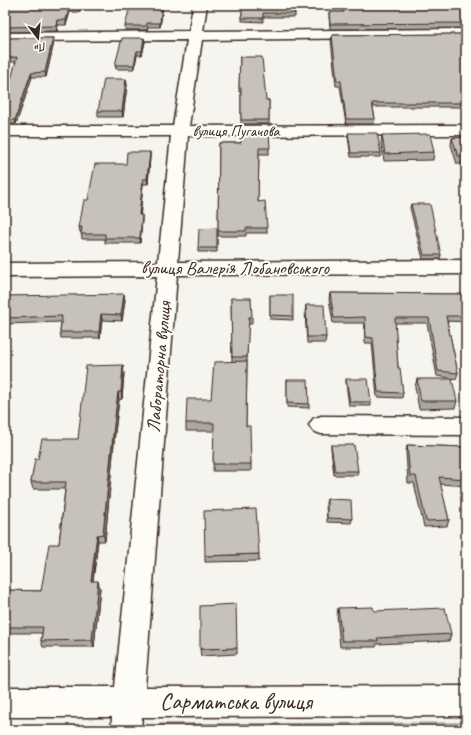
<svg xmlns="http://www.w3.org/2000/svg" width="471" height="735" font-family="Caveat,sans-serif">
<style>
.green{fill:#dad6d0;stroke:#8a8077}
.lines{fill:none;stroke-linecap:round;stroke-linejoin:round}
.street-casing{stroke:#3b2a1e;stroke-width:3}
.street{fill:#fdfcf7;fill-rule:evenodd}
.wall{fill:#aba6a1;stroke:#3b2a1e}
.shaded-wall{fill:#8b8783;stroke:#3b2a1e}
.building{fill:#c7c1bb;stroke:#3b2a1e}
.labels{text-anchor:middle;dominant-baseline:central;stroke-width:4;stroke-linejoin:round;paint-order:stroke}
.far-street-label{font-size:16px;fill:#3b2a1e;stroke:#fdfcf7}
.street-label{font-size:19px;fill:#3b2a1e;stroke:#fdfcf7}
.near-street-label{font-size:23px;fill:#3b2a1e;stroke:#fdfcf7}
</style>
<rect width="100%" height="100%" fill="#f5f4ee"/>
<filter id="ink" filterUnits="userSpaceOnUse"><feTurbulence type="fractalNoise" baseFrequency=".025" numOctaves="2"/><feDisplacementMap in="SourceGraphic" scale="8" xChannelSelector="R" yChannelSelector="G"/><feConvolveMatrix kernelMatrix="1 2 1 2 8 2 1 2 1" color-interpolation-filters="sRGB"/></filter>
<g filter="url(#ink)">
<!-- green -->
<g class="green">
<path d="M466,723V730H146L161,724Z"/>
<path d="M102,726L110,728V730H5V727Z"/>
</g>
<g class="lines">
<defs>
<g id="street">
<path d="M193,5H207L203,31L466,29V37L202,40L189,126L466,125V135L188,136L178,262L466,260V274L177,275L145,687L466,686V716L142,717L141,730H111L112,717H5V687H115L157,276L5,277V263L158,262L171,136H5V126H173L187,40L5,41V33L189,31Z"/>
<path d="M321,416L466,417V435L321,434L313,431L309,425L313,419Z"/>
</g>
</defs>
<!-- street casing -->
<use href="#street" class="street-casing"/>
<!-- street -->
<use href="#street" class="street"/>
</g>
<!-- wall -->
<g class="wall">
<path d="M5,5H82L80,12H70L66,25H58L57,31L5,32Z"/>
<path d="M142,5H163L160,27H148L147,30H125V26L142,8Z"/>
<path d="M242,5L295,13V17H263V22L242,21Z"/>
<path d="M342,5H466V28L330,29L329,17V12H343Z"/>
<path d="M466,34V107H373L375,119L374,124H346L340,86H336L331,40L332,35Z"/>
<path d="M5,38H53L54,42L46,77H32L16,124H5V102L16,62H5Z"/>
<path d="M144,38L145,42L142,55H137L134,69H116L115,65Z"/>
<path d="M240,57L266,100H269V124H241V92H239Z"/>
<path d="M126,79L127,85L123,117H98V111Z"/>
<path d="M269,132V154H259L258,202L267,228V233H246V236H218L219,143H241Z"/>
<path d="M348,133L381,153L380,157H351L348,137Z"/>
<path d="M382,135L434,152L433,160L384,161L381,143Z"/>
<path d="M466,137V164H457L451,145L452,138Z"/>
<path d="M150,152V157L148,184H143L140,215L142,220L140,243H105V239H82L81,232H80L79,227L126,164Z"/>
<path d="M411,204L441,255L440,259H423L410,208Z"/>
<path d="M217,228V252H198V248Z"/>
<path d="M330,293L466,294V322L447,321L458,373L456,379L437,376L427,323H395L398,368L403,393L402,398L377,397L372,343H365L364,323H333L329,299Z"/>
<path d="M270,295L293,316V320L270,319Z"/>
<path d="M5,296L125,300L122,321L102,320L100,338H61L60,332L61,322L5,324Z"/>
<path d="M231,298L252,317V324H248L247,364L246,426L251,464V471H213L214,431H186V423L211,399L232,362Z"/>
<path d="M306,305L326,337L325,343H307L305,312Z"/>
<path d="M124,373L122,399L119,400L115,432L105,541H98L93,581L100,588L94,647H43L41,641L42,633H5V590L41,591L59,544L65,489H33L31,482L38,459L78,439Z"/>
<path d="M346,379L371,402V406H349L346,383Z"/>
<path d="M417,379L457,401L455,408L419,409L415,387Z"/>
<path d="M287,380L309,404V408L287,407Z"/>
<path d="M331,445L358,471L357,475H334L331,449Z"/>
<path d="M407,445L466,447V486L440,484L449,520L447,526L424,527L414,483H408L406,452Z"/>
<path d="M327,499L352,519L351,523L327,522L326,503Z"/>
<path d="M259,554V561L205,562V556Z"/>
<path d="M338,608L374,611L451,634L449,641L377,644L376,647H340L337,615Z"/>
<path d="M237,648V654L201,656L200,649Z"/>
</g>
<!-- shaded-wall -->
<g class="shaded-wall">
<path d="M80,5H82L80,12L79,8Z"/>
<path d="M162,5H163L160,27V23Z"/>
<path d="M69,8L70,12L66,25V20Z"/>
<path d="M57,20L58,25L57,31L56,26Z"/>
<path d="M53,38L54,42L46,77L45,72Z"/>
<path d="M144,38L145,42L142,55V51Z"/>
<path d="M137,51V55L134,69V65Z"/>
<path d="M31,73L32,77L16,124L15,120Z"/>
<path d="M126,79L127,85L123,117L122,111Z"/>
<path d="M150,152V157L148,184L147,179Z"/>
<path d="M143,179V184L140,220L139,215Z"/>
<path d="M142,215V220L140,243V238Z"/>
<path d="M124,294L125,300L122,321L121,315Z"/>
<path d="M101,314L102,320L100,338L99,332Z"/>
<path d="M123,365L124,373L122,399L121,392Z"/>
<path d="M118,392L119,400L115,432L105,541L103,534L114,425Z"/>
<path d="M97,535L98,541L92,588L91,581Z"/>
<path d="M98,581L100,588L94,647L92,640Z"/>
</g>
<!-- building -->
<g class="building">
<path d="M5,5H80L79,8H69L66,20H57L56,26L5,27Z"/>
<path d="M142,5H162L160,23H147V26H125L130,6L142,8Z"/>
<path d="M242,5H294L295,13H263V18H242Z"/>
<path d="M343,5H466V23L330,24L329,12H344Z"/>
<path d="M466,34V103H372L375,119H346L341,81H337L332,35Z"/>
<path d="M5,38H53L45,72L31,73L15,120L5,119V102L17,57L5,58Z"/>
<path d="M122,38H144L142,51H137L134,65H115Z"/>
<path d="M240,57H262L266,100H269V120H241V88H239Z"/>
<path d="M104,79H126L122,111H98Z"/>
<path d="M241,132H269L270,148H259L258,202L265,201L267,228H246V231H218L219,143H241Z"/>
<path d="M348,133H377L381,153H351Z"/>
<path d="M430,134L434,152L385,154L382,135Z"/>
<path d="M466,137V156H458L452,138Z"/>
<path d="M127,152H150L147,179H143L139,215H142L140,238H105V234H81L82,227H79L84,200H88L95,164H126Z"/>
<path d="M411,204H430L441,255H424Z"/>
<path d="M217,228V248H198L199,229Z"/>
<path d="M330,293L466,294V316H446L458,373L438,371L429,318H395L398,368H400L403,393L378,392L373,338L366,337L365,317L334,318Z"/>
<path d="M124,294L121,315L101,314L99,332H60L62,316L5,318V296Z"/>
<path d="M270,295H293V316L270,315Z"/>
<path d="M231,298H251L252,317H249L247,357H232Z"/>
<path d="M306,305H324L326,337H307Z"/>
<path d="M247,361L246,426H250L251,464H213L214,423H186L187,399H211L214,362Z"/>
<path d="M123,365L121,392H118L114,425L103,534L97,535L91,581H98L92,640L41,641L43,627H5V590L41,591L49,544H59L66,482H31L35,459H38L42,439H78L86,366Z"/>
<path d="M346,379H368L371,402H350Z"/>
<path d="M417,379H452L457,401H421Z"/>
<path d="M287,380H308L309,404L287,403Z"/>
<path d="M331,445H354L358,471H335Z"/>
<path d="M407,445L466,447V479L439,477L449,520L426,521L416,476H410Z"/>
<path d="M327,499L351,500L352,519L327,518Z"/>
<path d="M256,509L259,554L205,556L204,511Z"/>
<path d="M236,604L237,648L200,649V606Z"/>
<path d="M373,607L374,611L445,608L451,634L377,638L378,641H342L338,608Z"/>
</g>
</g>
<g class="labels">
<!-- far-street labels -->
<g class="far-street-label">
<text x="236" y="131">вулиця Пугачова</text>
</g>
<!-- street labels -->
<g class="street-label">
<text x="235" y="268">вулиця Валерія Лобановського</text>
<text transform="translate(159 367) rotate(-85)">Лабораторна вулиця</text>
</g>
<!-- near-street labels -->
<g class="near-street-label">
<text x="236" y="701">Сарматська вулиця</text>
</g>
</g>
<!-- margin -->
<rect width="471" height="735" fill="none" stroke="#fdfcf7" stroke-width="20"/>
<rect x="10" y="10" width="451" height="715" fill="none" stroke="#3b2a1e" stroke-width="1.5" filter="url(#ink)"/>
<!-- north arrow -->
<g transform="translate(38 38) rotate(164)" stroke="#fdfcf7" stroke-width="3" paint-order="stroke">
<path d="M0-3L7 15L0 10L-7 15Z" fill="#3b2a1e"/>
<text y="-6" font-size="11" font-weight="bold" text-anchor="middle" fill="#3b2a1e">Пн</text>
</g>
</svg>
